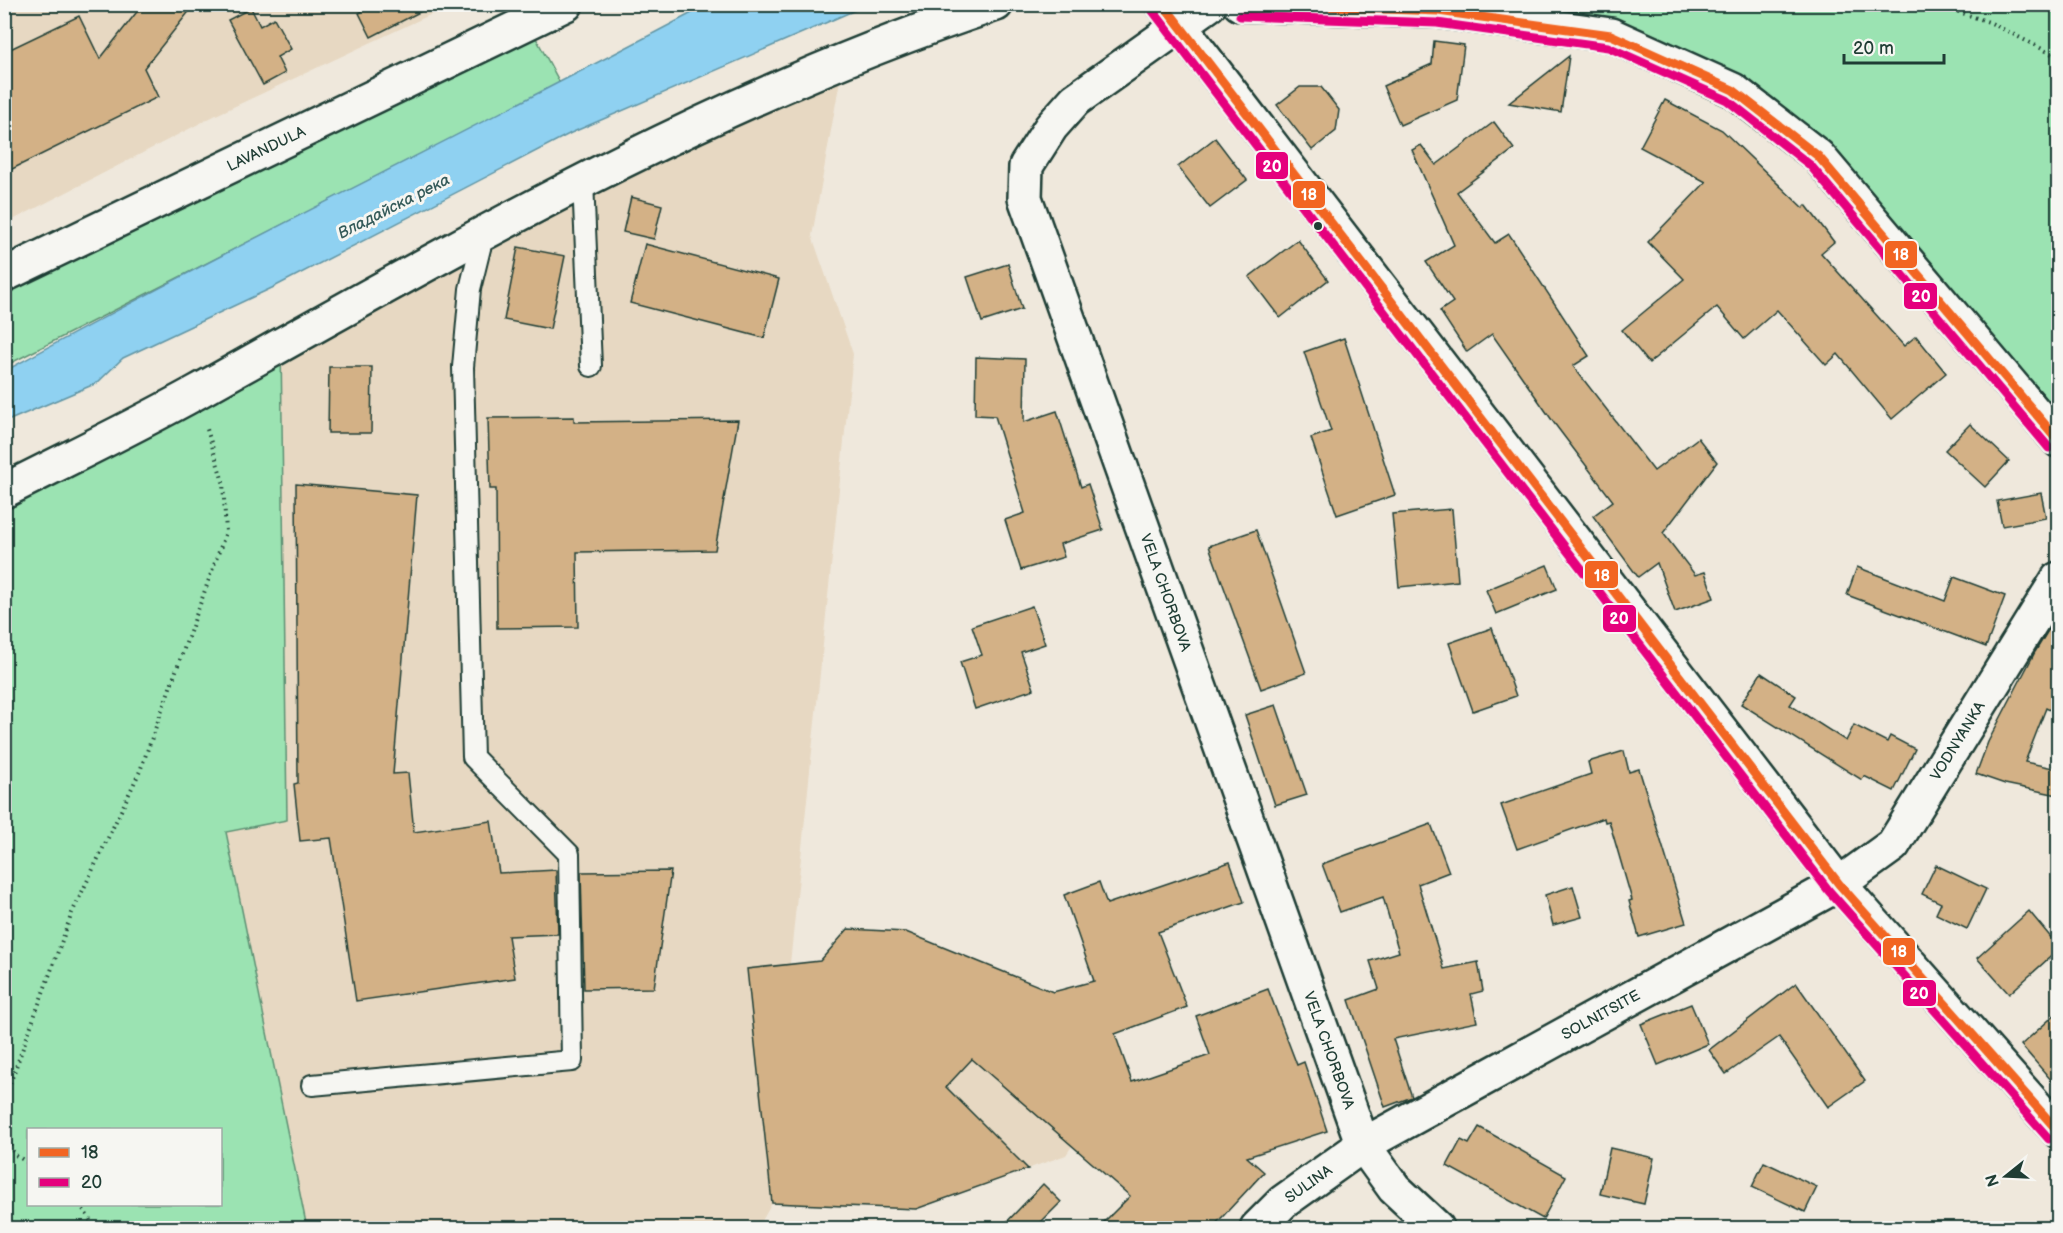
<svg xmlns="http://www.w3.org/2000/svg" width="2063" height="1233" font-family="'Balsamiq Sans',sans-serif">
<style>
.built{fill:#e7d8c2}
.green{fill:#9be3b2;stroke:#5d9073;stroke-width:1.5;fill-rule:evenodd}
.water{fill:#8fd1f1;stroke:#6296a5;stroke-width:1.5}
.building{fill:#d3b186;stroke:#1f3d34;stroke-width:1.5}
.lines{fill:none;stroke-linecap:round;stroke-linejoin:round}
.lane-casing{stroke:#1f3d34;stroke-width:24}
.street-casing{stroke:#1f3d34;stroke-width:38}
.secondary-casing{stroke:#1f3d34;stroke-width:38}
.path{stroke:#1f3d34;stroke-width:4;stroke-dasharray:1.5 4.5;stroke-linecap:butt}
.lane{stroke:#f6f6f2;stroke-width:20}
.street{stroke:#f6f6f2;stroke-width:33}
.secondary{stroke:#f6f6f2;stroke-width:33}
.bus-1-casing{stroke:#f6f6f2;stroke-width:14}
.bus-2-casing{stroke:#f6f6f2;stroke-width:14}
.bus-1{stroke:#f26522;stroke-width:9}
.bus-2{stroke:#e5007d;stroke-width:9}
.bus-dot{fill:#1f3d34;stroke:#f6f6f2;stroke-width:2}
.labels{text-anchor:middle;dominant-baseline:central;stroke-width:6;stroke-linejoin:round;paint-order:stroke}
.street-label{font-size:15px;fill:#1f3d34;stroke:#f6f6f2}
.water-label{font-size:16px;font-style:italic;fill:#355b5a;stroke:#f6f6f2}
.line-badge{stroke:#f6f6f2;stroke-width:2}
.badge-label{font-size:16px;text-anchor:middle;font-weight:bold;fill:#fff}
</style>
<rect width="100%" height="100%" fill="#efe8dc"/>
<filter id="ink" filterUnits="userSpaceOnUse"><feTurbulence type="fractalNoise" baseFrequency=".0167" numOctaves="2"/><feDisplacementMap in="SourceGraphic" scale="12" xChannelSelector="R" yChannelSelector="G"/><feConvolveMatrix kernelMatrix="1 2 1 2 8 2 1 2 1" color-interpolation-filters="sRGB"/></filter>
<g filter="url(#ink)">
<!-- built -->
<g class="built">
<path d="M5,5H451L216,115L5,224Z"/>
<path d="M844,58L812,236L853,354L790,964L820,961L848,929L906,932L1053,992L1083,1044L1100,1104L1066,1155L916,1209L772,1203L758,1228H307L226,831L287,820L281,343Z"/>
</g>
<!-- green -->
<g class="green">
<path d="M1240,5H2058V440L1818,156L1610,35Z"/>
<path d="M528,23L560,83L5,366V275Z"/>
<path d="M281,343L287,820L226,832L307,1228H5V491ZM28,1130H220V1204H28Z"/>
</g>
<!-- water -->
<path class="water" d="M707,5H867L571,133L274,287L123,358L97,383L5,422V371C236,244 474,129 707,5Z"/>
<!-- building -->
<g class="building">
<path d="M143,4H195L144,68L158,97L4,173V52L79,16L100,59Z"/>
<path d="M375,4H435L371,37L359,13Z"/>
<path d="M251,8L260,26L274,18L291,49L277,57L285,73L263,85L228,20Z"/>
<path d="M1434,41L1464,45L1457,100L1400,125L1383,86L1432,64Z"/>
<path d="M1569,56L1561,112L1509,103Z"/>
<path d="M1300,87H1321L1339,110L1336,131L1312,150L1277,105Z"/>
<path d="M1665,100L1722,130L1803,208L1806,205L1834,242L1821,253L1904,346L1916,336L1946,373L1892,419L1838,354L1826,365L1777,310L1744,339L1717,307L1649,363L1622,330L1684,279L1648,242L1706,182L1640,147Z"/>
<path d="M1494,122L1514,149L1457,192L1495,243L1509,234L1589,356L1573,366L1654,471L1698,438L1717,462L1663,533L1695,575L1705,572L1714,598L1675,612L1657,563L1638,577L1593,516L1613,501L1554,423L1492,334L1467,352L1440,311L1453,302L1426,262L1454,245L1412,150L1421,145L1436,165Z"/>
<path d="M1215,138L1247,180L1210,208L1178,167Z"/>
<path d="M631,197L662,205L654,239L623,232Z"/>
<path d="M1298,240L1328,280L1280,318L1249,277Z"/>
<path d="M645,244L779,279L764,338L630,303Z"/>
<path d="M518,247L565,256L550,329L504,320Z"/>
<path d="M1008,264L1022,309L982,322L967,277Z"/>
<path d="M1344,338L1395,495L1337,515L1311,438L1331,431L1304,352Z"/>
<path d="M976,357L1025,359L1024,422L1057,411L1081,487L1088,484L1103,530L1060,544L1064,557L1021,570L1005,520L1025,513L995,416L975,415Z"/>
<path d="M329,367H372L371,433H328Z"/>
<path d="M574,417V422L738,420L715,550L577,552L578,627L497,628L496,489H490L488,418Z"/>
<path d="M1970,424L2009,461L1985,487L1945,450Z"/>
<path d="M296,484L417,495L393,774L408,773L414,832L491,821L499,873L556,870L558,934L508,936L515,978L356,1001L331,838L300,841L294,784L298,783Z"/>
<path d="M2041,493L2046,518L2002,526L1997,501Z"/>
<path d="M1452,509L1458,581L1399,587L1392,514Z"/>
<path d="M1256,530L1306,673L1261,689L1209,546Z"/>
<path d="M1547,565L1557,589L1496,614L1486,590Z"/>
<path d="M1857,567L1945,601L1954,577L2005,596L1986,647L1847,595Z"/>
<path d="M1032,606L1045,644L1021,652L1034,689L975,709L960,662L982,655L972,626Z"/>
<path d="M2058,614V714L2046,708L2025,762L2058,769V795L2005,784L1976,774L1988,742L2035,652Z"/>
<path d="M1492,628L1516,696L1473,711L1449,643Z"/>
<path d="M1761,673L1796,696L1790,705L1846,741L1854,725L1887,742L1890,736L1915,749L1894,791L1864,776L1862,780L1741,704Z"/>
<path d="M1276,705L1307,795L1275,805L1245,715Z"/>
<path d="M1624,751L1629,772L1639,769L1686,923L1639,937L1629,901L1632,900L1609,821L1605,822L1604,818L1517,849L1501,805L1591,774L1588,762Z"/>
<path d="M1431,824L1449,872L1418,884L1444,969L1478,962L1483,991L1471,994L1477,1022L1393,1039L1412,1097L1385,1107L1349,1000L1379,989L1370,961L1399,952L1383,897L1340,912L1322,864Z"/>
<path d="M1230,862L1244,902L1158,932L1187,1007L1115,1034L1132,1082L1210,1055L1196,1016L1268,989L1297,1065L1304,1062L1327,1131L1247,1157L1264,1172L1212,1228H1098L1130,1196L972,1059L946,1087L1028,1169L916,1209L772,1203L747,969L820,961L848,929L906,932L1053,992L1094,981L1064,895L1099,882L1107,904Z"/>
<path d="M1936,865L1986,889L1967,929L1936,914L1941,903L1922,894Z"/>
<path d="M671,871L654,988L584,989L581,872Z"/>
<path d="M1573,886L1582,917L1553,925L1545,895Z"/>
<path d="M2029,911L2058,946V950L2009,994L1977,958Z"/>
<path d="M1796,983L1865,1081L1828,1107L1779,1037L1726,1074L1709,1050Z"/>
<path d="M1691,1004L1708,1044L1658,1065L1641,1024Z"/>
<path d="M2058,1012V1088L2021,1045Z"/>
<path d="M1479,1127L1566,1176L1543,1219L1447,1166L1461,1140L1469,1144Z"/>
<path d="M1610,1148L1654,1158L1644,1204L1600,1194Z"/>
<path d="M1764,1162L1817,1187L1805,1212L1752,1187Z"/>
<path d="M1043,1184L1061,1202L1035,1228H1001Z"/>
</g>
<g class="lines">
<defs>
<g id="lane">
<path d="M583,181L591,366"/>
<path d="M312,1085L572,1061L569,854L473,757L463,367L470,289L484,232"/>
</g>
<g id="street">
<path id="s1" d="M1210,4L1075,100L1051,127L1026,166L1025,198L1363,1145L1394,1188L1437,1228"/>
<path id="s2" d="M4,275L566,4"/>
<path d="M4,491C69,458 134,427 197,392C457,247 712,98 996,4"/>
<path id="s3" d="M1257,1228L1283,1202L1363,1145L1839,884L1893,845L2058,579"/>
</g>
<g id="secondary">
<path d="M1163,4L1839,884L2058,1131"/>
<path d="M1240,4L1438,11L1611,35L1733,90L1818,156L2058,440"/>
</g>
</defs>
<!-- lane casing -->
<use href="#lane" class="lane-casing"/>
<!-- street casing -->
<use href="#street" class="street-casing"/>
<!-- secondary casing -->
<use href="#secondary" class="secondary-casing"/>
<!-- path -->
<g class="path">
<path d="M1935,4L1989,22L2058,57"/>
<path d="M4,1100L72,913L140,771L226,532L223,482L206,426"/>
<path d="M4,1128L14,1154L28,1163"/>
<path d="M80,1204L95,1228"/>
</g>
<!-- lane -->
<use href="#lane" class="lane"/>
<!-- street -->
<use href="#street" class="street"/>
<!-- secondary -->
<use href="#secondary" class="secondary"/>
<defs>
<g id="bus-1">
<path d="M1163,4L1839,884L2058,1131"/>
<path d="M1254,4L1438,11L1611,35L1733,90L1818,156L2058,440"/>
</g>
<g id="bus-2">
<path d="M1153,11L1829,891L2049,1139"/>
<path d="M1240,16L1437,23L1608,47L1727,100L1810,165L2049,448"/>
</g>
</defs>
<!-- bus-1 casing -->
<use href="#bus-1" class="bus-1-casing"/>
<!-- bus-2 casing -->
<use href="#bus-2" class="bus-2-casing"/>
<!-- bus-1 -->
<use href="#bus-1" class="bus-1"/>
<!-- bus-2 -->
<use href="#bus-2" class="bus-2"/>
</g>
</g>
<!-- markers -->
<circle class="bus-dot" cx="1318" cy="226" r="5"/>
<g class="labels">
<!-- street labels -->
<g class="street-label">
<text stroke="none"><textPath href="#s2" startOffset="291">LAVANDULA</textPath></text>
<text stroke="none"><textPath href="#s1" startOffset="699">VELA CHORBOVA</textPath></text>
<text stroke="none"><textPath href="#s3" startOffset="867">VODNYANKA</textPath></text>
<text stroke="none"><textPath href="#s3" startOffset="406">SOLNITSITE</textPath></text>
<text stroke="none"><textPath href="#s1" startOffset="1185">VELA CHORBOVA</textPath></text>
<text stroke="none"><textPath href="#s3" startOffset="68">SULINA</textPath></text>
</g>
<!-- water labels -->
<g class="water-label">
<text transform="translate(394 207) rotate(-27)">Владайска река</text>
</g>
</g>
<g class="line-badge">
<rect x="1255" y="151" width="34" height="29" rx="6" fill="#e5007d"/>
<rect x="1292" y="180" width="34" height="29" rx="6" fill="#f26522"/>
<rect x="1884" y="240" width="34" height="29" rx="6" fill="#f26522"/>
<rect x="1903" y="282" width="35" height="28" rx="6" fill="#e5007d"/>
<rect x="1584" y="560" width="35" height="29" rx="6" fill="#f26522"/>
<rect x="1602" y="604" width="35" height="29" rx="6" fill="#e5007d"/>
<rect x="1882" y="937" width="34" height="29" rx="6" fill="#f26522"/>
<rect x="1902" y="979" width="35" height="28" rx="6" fill="#e5007d"/>
</g>
<g class="badge-label">
<text x="1272" y="172">20</text>
<text x="1309" y="200">18</text>
<text x="1901" y="260">18</text>
<text x="1921" y="302">20</text>
<text x="1602" y="581">18</text>
<text x="1619" y="624">20</text>
<text x="1899" y="957">18</text>
<text x="1919" y="999">20</text>
</g>
<!-- margin -->
<rect width="2063" height="1233" fill="none" stroke="#f6f6f2" stroke-width="24"/>
<rect x="12" y="12" width="2039" height="1209" fill="none" stroke="#1f3d34" stroke-width="2" filter="url(#ink)"/>
<!-- legend -->
<rect x="27" y="1128" width="195" height="78" fill="#f6f6f2" stroke="#a0aca6" stroke-width="1.5"/>
<rect x="39" y="1148" width="30" height="9" fill="#f26522" stroke="#a0aca6" stroke-width="1.5"/>
<text x="81" y="1158" font-size="18" fill="#1f3d34">18</text>
<rect x="39" y="1178" width="30" height="9" fill="#e5007d" stroke="#a0aca6" stroke-width="1.5"/>
<text x="81" y="1188" font-size="18" fill="#1f3d34">20</text>
<!-- north arrow -->
<g transform="translate(2006 1176) rotate(252)" stroke="#f6f6f2" stroke-width="4.5" paint-order="stroke">
<path d="M0-4.5L10 22L0 15L-10 22Z" fill="#1f3d34"/>
<text y="-9" font-size="16" font-weight="bold" text-anchor="middle" fill="#1f3d34">N</text>
</g>
<!-- scale -->
<path d="M1844 54v9h100v-9" fill="none" stroke="#1f3d34" stroke-width="3"/>
<text x="1853" y="54" font-size="18" fill="#1f3d34" stroke="#f6f6f2" stroke-width="4.5" paint-order="stroke">20 m</text>
</svg>
